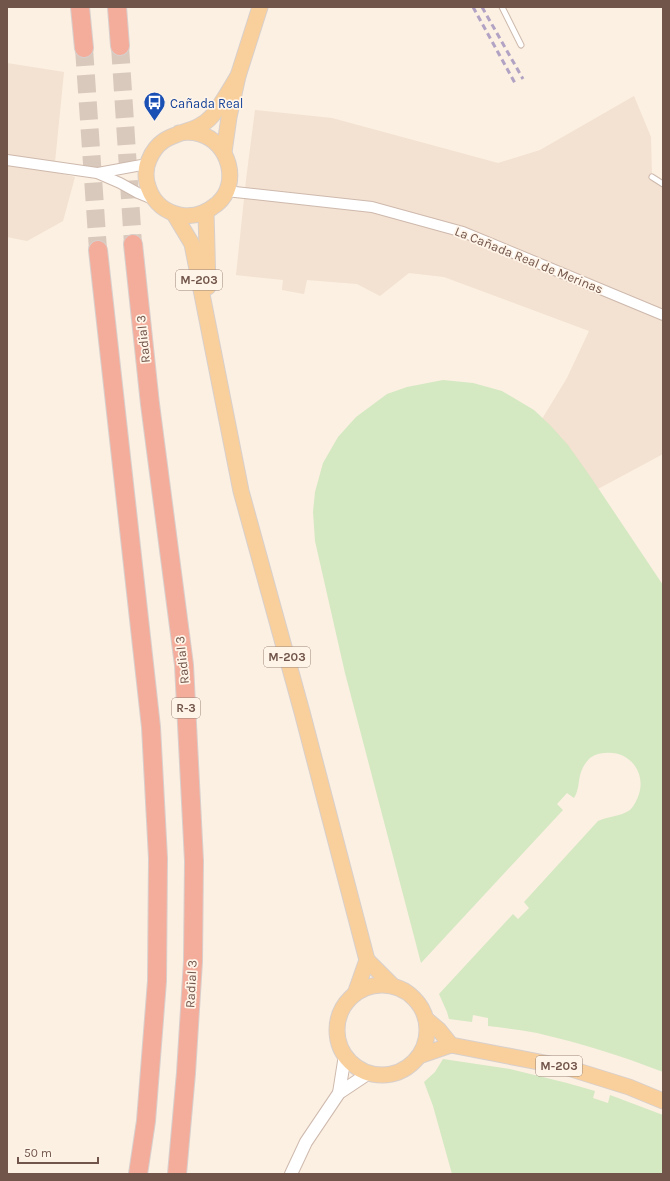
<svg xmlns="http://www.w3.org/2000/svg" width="670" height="1181" font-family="Karla,sans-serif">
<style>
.residential{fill:#f3e1d1}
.green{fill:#d4e8c2}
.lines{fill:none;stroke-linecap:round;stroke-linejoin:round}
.motorway-tunnel{stroke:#d9c9bc;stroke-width:18;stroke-dasharray:18 9;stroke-linecap:butt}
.service-casing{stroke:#ceb9ad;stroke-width:7}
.minor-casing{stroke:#ceb9ad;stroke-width:12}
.tertiary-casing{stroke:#ceb9ad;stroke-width:14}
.primary-casing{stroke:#d8cfcc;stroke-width:17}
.motorway-casing{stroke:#d8cfcc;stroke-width:20}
.service{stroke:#fff;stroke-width:5}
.minor{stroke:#fff;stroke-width:10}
.tertiary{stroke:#fff;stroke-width:12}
.primary{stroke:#f9d09c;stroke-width:15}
.motorway{stroke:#f4ac9b;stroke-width:18}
.rail{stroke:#b2a2c4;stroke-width:3;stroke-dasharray:6 4;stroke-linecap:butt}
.labels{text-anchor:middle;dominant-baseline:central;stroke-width:3.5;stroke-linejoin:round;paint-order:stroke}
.shield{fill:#fff4e8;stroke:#9c8579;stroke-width:1}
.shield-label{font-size:12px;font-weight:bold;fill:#72554a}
.transit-label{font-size:13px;fill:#164399;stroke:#fff4e8;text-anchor:start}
.street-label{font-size:13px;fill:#72554a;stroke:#fff4e8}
</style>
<rect width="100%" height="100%" fill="#fbf0e2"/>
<!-- residential -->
<g class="residential">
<path d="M7,63L64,72L54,172L75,177L63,221L27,241L7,237Z"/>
<path d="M634,96L651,137L652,177L663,184V454L596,490L531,437L567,378L589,331L444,277L409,273L380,296L357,284L307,280L304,294L282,290L283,280L236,275L246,180L255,110L332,118L498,163L540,150Z"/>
</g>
<!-- green -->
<g class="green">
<path d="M443,380L473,383L502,391L534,410L550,425L568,445L590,476L663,585V1072C622,1056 580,1043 537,1033C521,1030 504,1028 488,1026V1018L473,1015L472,1022L449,1019L447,1012L439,994L513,914L518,919L529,908L524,902L598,821C608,816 620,817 630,810C634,806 637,800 639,794C646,772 629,750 605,753C600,753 593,755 589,759C575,774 582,786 574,798L567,793L557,804L563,810L421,963L345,673L315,541L313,512L315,492L323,463L338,437L356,417L387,394L407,387Z"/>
<path d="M443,1059L510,1069L567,1083L595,1091L593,1098L608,1103L610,1095L663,1115V1174H452L433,1106L424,1082L435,1072Z"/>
</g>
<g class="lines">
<!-- motorway-tunnel -->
<g class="motorway-tunnel">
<path d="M120,46L133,244"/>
<path d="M84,48L98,250"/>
</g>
<defs>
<g id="service">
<path d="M502,7L521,45"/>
<path d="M652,177L663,184"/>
</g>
<g id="minor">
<path d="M7,160L97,173L120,183L138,193L155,200"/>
<path d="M98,173L147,164"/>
<path d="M226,191L372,207L463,232L663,315"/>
</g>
<g id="tertiary">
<path d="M339,1093L345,1055"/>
<path d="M291,1174L306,1142L339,1093L369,1073"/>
</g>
<g id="primary">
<path d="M179,133C186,132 193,132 200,134C229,142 241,184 217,204C206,213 194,218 180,215C166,212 154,203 149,189C145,180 145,168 149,160C162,127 193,138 212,116C222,104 230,89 238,76"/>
<path d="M224,152L229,117L238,76L260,7"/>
<path d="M206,212L208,287"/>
<path d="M174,214L192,244L241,491L302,712L367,960L393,986"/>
<circle cx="382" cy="1030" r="45"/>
<path d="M355,994L367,960"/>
<path d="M426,1019L439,1030L451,1045"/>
<path d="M451,1045L565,1067L629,1087L663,1101"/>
<path d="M419,1056L451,1045"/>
</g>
<g id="motorway">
<path d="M80,7L84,48"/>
<path d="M117,7L120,46"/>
<path d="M133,244L150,404L184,665L194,861L193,961L186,1073L177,1174"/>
<path d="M98,250L151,727L158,858L157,981L146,1121L138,1174"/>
</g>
</defs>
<!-- service casing -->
<use href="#service" class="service-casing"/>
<!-- minor casing -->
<use href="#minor" class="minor-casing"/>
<!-- tertiary casing -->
<use href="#tertiary" class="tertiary-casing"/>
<!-- primary casing -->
<use href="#primary" class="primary-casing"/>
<!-- motorway casing -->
<use href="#motorway" class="motorway-casing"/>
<!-- service -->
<use href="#service" class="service"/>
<!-- minor -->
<use href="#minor" class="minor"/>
<!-- tertiary -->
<use href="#tertiary" class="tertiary"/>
<!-- primary -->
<use href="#primary" class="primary"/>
<!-- motorway -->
<use href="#motorway" class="motorway"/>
<!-- rail -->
<g class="rail">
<path d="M473,7L516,85"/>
<path d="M482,7L523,79"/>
</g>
</g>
<!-- icons -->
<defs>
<symbol id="bus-pin" viewBox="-11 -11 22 30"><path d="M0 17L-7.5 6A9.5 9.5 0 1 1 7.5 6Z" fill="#1a4fb4" stroke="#fff4e8"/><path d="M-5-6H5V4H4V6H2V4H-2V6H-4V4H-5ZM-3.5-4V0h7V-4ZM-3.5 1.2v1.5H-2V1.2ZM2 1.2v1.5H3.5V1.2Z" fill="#fff"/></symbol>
</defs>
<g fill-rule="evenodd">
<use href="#bus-pin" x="142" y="90" width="25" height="34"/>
</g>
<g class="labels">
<!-- shield labels -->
<g class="shield">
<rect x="176" y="270" width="46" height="20" rx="3"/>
<rect x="264" y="647" width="46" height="20" rx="3"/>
<rect x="172" y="698" width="28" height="20" rx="3"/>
<rect x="536" y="1056" width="46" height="20" rx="3"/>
</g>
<g class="shield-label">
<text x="199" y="280">M-203</text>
<text x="287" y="657">M-203</text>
<text x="186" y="708">R-3</text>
<text x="559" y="1066">M-203</text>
</g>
<!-- transit labels -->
<g class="transit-label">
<text x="170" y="103">Cañada Real</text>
</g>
<!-- street labels -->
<g class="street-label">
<text transform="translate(529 260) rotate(22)">La Cañada Real de Merinas</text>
<text transform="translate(143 339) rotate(-96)">Radial 3</text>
<text transform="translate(182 660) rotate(-96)">Radial 3</text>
<text transform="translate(191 984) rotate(-87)">Radial 3</text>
</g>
</g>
<!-- border -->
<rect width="670" height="1181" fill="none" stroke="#72554a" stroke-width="16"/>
<!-- scale -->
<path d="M18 1157v6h80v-6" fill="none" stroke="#72554a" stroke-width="2"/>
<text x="24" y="1157" font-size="12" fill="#72554a" stroke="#fff4e8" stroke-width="3" paint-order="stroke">50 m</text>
</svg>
